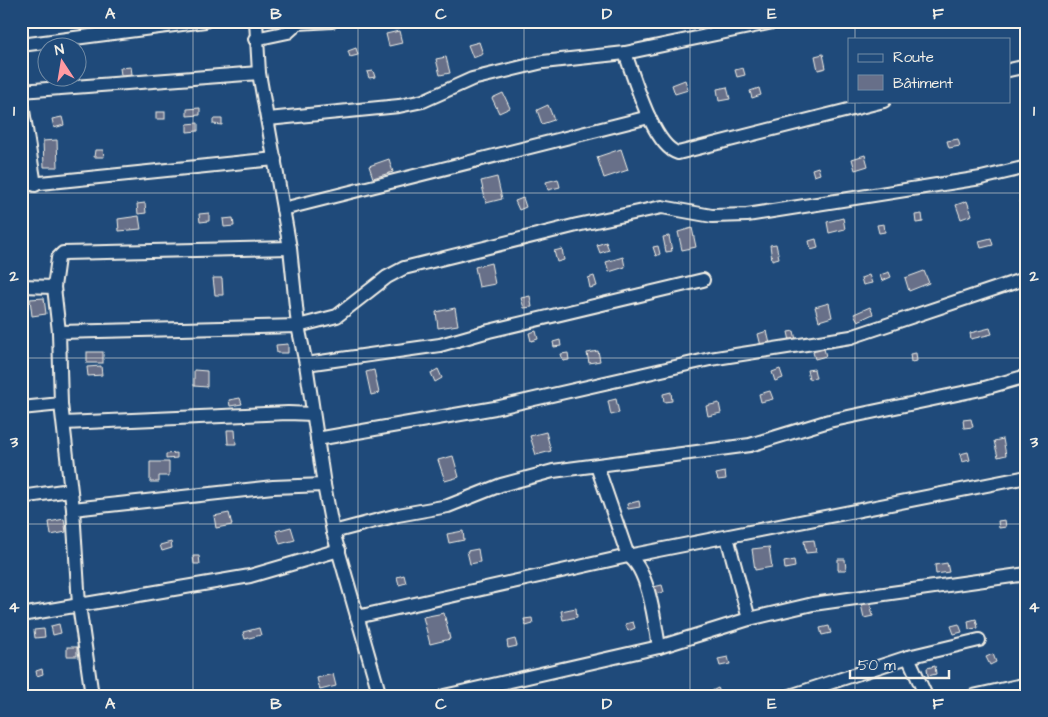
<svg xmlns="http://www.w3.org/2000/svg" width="1048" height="717" font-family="'Architects Daughter',sans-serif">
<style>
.building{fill:#676f89;stroke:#f4f1e8}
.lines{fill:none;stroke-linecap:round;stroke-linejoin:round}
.street-casing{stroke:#f4f1e8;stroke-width:16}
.street{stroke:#1f4a7a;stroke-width:12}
.grid{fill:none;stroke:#f4f1e8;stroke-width:1;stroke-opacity:0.55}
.neatline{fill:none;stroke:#f4f1e8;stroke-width:2}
.grid-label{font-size:16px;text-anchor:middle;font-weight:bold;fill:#f4f1e8}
</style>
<rect width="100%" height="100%" fill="#1f4a7a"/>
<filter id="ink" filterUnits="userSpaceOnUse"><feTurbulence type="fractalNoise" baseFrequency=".02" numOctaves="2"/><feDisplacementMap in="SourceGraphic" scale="10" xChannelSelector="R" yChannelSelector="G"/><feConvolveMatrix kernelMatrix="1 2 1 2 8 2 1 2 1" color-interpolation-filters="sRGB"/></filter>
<g filter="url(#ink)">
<!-- building -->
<g class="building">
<path d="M399,31L402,43L389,46L386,34Z"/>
<path d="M479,42L483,54L473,58L468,45Z"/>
<path d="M356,48L358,55L350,57L348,51Z"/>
<path d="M823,54L826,68L818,70L815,56Z"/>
<path d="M446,57L450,73L440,75L436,59Z"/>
<path d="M131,67L132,74L121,75L120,68Z"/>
<path d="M743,68L745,75L737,77L735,70Z"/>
<path d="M373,71L375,77L369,78L367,72Z"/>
<path d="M685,80L688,90L675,94L672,85Z"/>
<path d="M727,87L730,99L719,101L717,89Z"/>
<path d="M759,88L761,95L752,98L750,91Z"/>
<path d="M503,93L510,108L499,113L492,98Z"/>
<path d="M548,105L554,120L542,124L537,110Z"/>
<path d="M200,108V115L187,116V109Z"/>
<rect x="156" y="112" width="9" height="7"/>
<path d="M62,117L64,125L54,128L52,119Z"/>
<path d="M213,119H222V125L213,124Z"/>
<path d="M198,123V131L187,132V124Z"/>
<path d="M958,139L960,146L949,148L947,141Z"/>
<path d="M57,140L58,167H44L43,141Z"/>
<path d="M621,149L628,170L604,178L597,157Z"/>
<path d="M95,150H103L104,157H94Z"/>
<path d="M865,155L868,166L855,170L852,159Z"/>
<path d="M389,159L393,172L373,178L369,166Z"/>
<path d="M818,167L820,174L814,176L812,169Z"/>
<path d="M497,177L502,199L486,203L481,181Z"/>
<path d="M558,179L560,187L548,190L546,182Z"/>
<path d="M523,198L526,207L519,210L515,201Z"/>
<path d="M1027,200V206L1022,208L1020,201Z"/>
<path d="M967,201L972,215L961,219L956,205Z"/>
<path d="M145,203L146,213L138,214L137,204Z"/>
<path d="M209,213V221L200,222L199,214Z"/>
<path d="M922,214L923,222L916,223L915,215Z"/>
<path d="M139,216L141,229L119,231L118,219Z"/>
<path d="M233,218L234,226L224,227L223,219Z"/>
<path d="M843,218L845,229L829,233L827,222Z"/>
<path d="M884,224L885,232L879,233L877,225Z"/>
<path d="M692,228L696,247L682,250L678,232Z"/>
<path d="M669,236L672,251L666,252L663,237Z"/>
<path d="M991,238L993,245L981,248L979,241Z"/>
<path d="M816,239L818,248L811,250L809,241Z"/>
<path d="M606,242L609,250L600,253L597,245Z"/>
<path d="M776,244L779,258L772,260L770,245Z"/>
<path d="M658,246L660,254L656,256L653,247Z"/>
<path d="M562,249L564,260L557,262L554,251Z"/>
<path d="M623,257L625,267L609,272L606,262Z"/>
<path d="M491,263L495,284L479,287L475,267Z"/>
<path d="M924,271L929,283L909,291L905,278Z"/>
<path d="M889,272L891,277L882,281L880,275Z"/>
<path d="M869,275L872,283L863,285L861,278Z"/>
<path d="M594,276L597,286L590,288L588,278Z"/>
<path d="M213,278H222L223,295H215Z"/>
<path d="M530,296L532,307L524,308L521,298Z"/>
<path d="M44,298L46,314L32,316L30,299Z"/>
<path d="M829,303L832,317L819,321L815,307Z"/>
<path d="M870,307L873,314L858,321L854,314Z"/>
<path d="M455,308L458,325L438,328L436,312Z"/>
<path d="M990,328L992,334L971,339L970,333Z"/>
<path d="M536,331L538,339L531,341L529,333Z"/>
<path d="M767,331L770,344L761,346L758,334Z"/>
<path d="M794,331L796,340L790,341L788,332Z"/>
<path d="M560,340L561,346L554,347L553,342Z"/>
<path d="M288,344V353H277L276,345Z"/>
<path d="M824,349L826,356L815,359L813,352Z"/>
<path d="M598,351L600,361L589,363L587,353Z"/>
<rect x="87" y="352" width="16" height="11"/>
<path d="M568,353L569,360L563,361L561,354Z"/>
<path d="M916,353L917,361L911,362L910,354Z"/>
<path d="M101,366L102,375L88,376L87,367Z"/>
<path d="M438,369L442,378L435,382L431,373Z"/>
<path d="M780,369L783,378L775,381L772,372Z"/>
<path d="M814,369L816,378L809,379L807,370Z"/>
<path d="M194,370L207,371V387L194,386Z"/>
<path d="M374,370L379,393L371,395L366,372Z"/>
<path d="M770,391L773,399L761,402L759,394Z"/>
<path d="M671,392L672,401L664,402L663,394Z"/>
<path d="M240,398L242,404L230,406L229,400Z"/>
<path d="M616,399L619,413L611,415L608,401Z"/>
<path d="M719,403L721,413L708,416L706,406Z"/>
<path d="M971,419L973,427L964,428L963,420Z"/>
<path d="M227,430H235L236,444H228Z"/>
<path d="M546,432L551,451L536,455L530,436Z"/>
<path d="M1003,439L1006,455L998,457L994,441Z"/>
<path d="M968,452L970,460L962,462L960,454Z"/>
<path d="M177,453V458L166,459V454Z"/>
<path d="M453,456L459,477L445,481L438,460Z"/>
<path d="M150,462H169V476H159V482H150Z"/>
<path d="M725,472L726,479L718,480L716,474Z"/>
<path d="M639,501L640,507L628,509L627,504Z"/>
<path d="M229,513L232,525L216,528L214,516Z"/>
<path d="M64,519L66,532L51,535L49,522Z"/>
<path d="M1005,520L1006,527L999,528L998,521Z"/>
<path d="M291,527L295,540L280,544L276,531Z"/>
<path d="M463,531L464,540L449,543L447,534Z"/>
<path d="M814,540L816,552L806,553L804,541Z"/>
<path d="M171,542L172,548L162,551L160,545Z"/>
<path d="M769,547L772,567L755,570L752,549Z"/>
<path d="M478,549L480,562L470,564L467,551Z"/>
<path d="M193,556H199L200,564H194Z"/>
<path d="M838,559H845L846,570H838Z"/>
<path d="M794,560L795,567L785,569L784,562Z"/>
<path d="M947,563L949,572L936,574L935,565Z"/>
<path d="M404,575L406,583L399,585L397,577Z"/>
<path d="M662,585L664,592L650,595L649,588Z"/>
<path d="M870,602L873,616L864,618L861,604Z"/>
<path d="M576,608L577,617L563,620L561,611Z"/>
<path d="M444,613L450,639L430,644L423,617Z"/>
<path d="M1027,613V625L1023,626L1021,614Z"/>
<path d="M532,618L533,624L526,626L524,619Z"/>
<path d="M976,619L978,628L969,629L968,621Z"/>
<path d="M633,622L635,628L628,631L625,624Z"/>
<path d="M59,624L61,633L53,635L51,626Z"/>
<path d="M959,624L962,632L954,634L951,626Z"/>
<path d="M829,626L831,633L822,635L820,628Z"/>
<path d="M259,628L261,635L245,639L243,632Z"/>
<path d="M44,629L45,637L35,638L34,630Z"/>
<path d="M515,639L517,646L508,648L507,641Z"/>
<rect x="67" y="647" width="10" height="9"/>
<path d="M993,654L996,662L990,665L986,657Z"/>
<path d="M728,657L730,664L720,666L718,659Z"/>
<path d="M935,666L936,674L928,676L927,668Z"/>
<path d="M42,669L43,674L37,676L36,671Z"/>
<path d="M333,674L336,686L320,690L317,678Z"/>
<path d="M718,688L722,696H714L712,691Z"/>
<path d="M851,691L852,696H843V692Z"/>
</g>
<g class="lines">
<defs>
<g id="street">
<path d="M256,21L259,73L290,248L298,326L306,364L324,485L333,532L380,696"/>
<path d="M255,39L288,32L298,23L332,21"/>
<path d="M21,45L205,21"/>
<path d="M625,53C634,77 653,146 678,153L884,101"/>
<path d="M1009,70L1027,66"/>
<path d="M21,91L259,73"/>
<path d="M21,98L35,185"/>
<path d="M268,119L399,106L423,101L472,79L543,62L625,53L778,21"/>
<path d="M21,185L275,159"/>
<path d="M283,209L649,117"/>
<path d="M21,286L54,287"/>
<path d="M59,332L54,287L58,258L63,253L290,248"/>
<path d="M306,364L440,345L489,331L703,280"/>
<path d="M21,408L61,404"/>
<path d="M64,423L288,413L313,414"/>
<path d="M317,439L495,408L710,359L851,337L1027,278"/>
<path d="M597,466L628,556C649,569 655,624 659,647"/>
<path d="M21,497L70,490"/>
<path d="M73,509L273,487L324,485"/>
<path d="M333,532L398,515L448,506L501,485L553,471L750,445L829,421L981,389L1027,376"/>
<path d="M727,537L749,619"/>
<path d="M21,615L250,576L339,550"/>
<path d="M357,617L628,556L1027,477"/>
<path d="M908,657L926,696"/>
<path d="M92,696L79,605L73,509L61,404L59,332L298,326L337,316L387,277L404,268L577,225L662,207L712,216L747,215L981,178L1027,167"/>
<path d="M444,696L659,647L749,619L813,604L1027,574"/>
<path d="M790,696L908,657L979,640"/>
<path d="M973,696L1027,684"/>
</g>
</defs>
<!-- street casing -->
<use href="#street" class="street-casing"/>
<!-- street -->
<use href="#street" class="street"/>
</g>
</g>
<!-- grid -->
<path class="grid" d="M193,21V696M358,21V696M524,21V696M690,21V696M855,21V39M855,101V696M21,193H1027M21,358H1027M21,524H1027"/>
<!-- margin -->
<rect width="1048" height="717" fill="none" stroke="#1f4a7a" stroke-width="55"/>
<!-- legend -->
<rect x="848" y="38" width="162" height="65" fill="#1f4a7a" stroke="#748da6"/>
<rect x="858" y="54" width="25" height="8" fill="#1f4a7a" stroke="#748da6"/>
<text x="893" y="62" font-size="15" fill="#f4f1e8">Route</text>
<rect x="858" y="75" width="25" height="15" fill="#676f89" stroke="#748da6"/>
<text x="893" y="88" font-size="15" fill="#f4f1e8">Bâtiment</text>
<!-- north arrow -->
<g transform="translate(62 62) rotate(348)"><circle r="24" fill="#1f4a7a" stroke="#748da6"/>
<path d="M0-4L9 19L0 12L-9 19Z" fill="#ff9aa2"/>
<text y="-8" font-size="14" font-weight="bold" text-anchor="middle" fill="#f4f1e8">N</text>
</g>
<!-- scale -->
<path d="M850 670v8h99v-8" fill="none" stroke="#f4f1e8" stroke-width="2.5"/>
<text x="858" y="670" font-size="15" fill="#f4f1e8" stroke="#1f4a7a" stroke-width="4" paint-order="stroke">50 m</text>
<rect x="28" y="28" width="992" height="662" class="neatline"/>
<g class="grid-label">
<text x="110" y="19">A</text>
<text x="276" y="19">B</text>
<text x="441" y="19">C</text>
<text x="607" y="19">D</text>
<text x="772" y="19">E</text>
<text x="938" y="19">F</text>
<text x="14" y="116">1</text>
<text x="1034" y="116">1</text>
<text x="14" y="281">2</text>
<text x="1034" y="281">2</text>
<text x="14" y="447">3</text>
<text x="1034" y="447">3</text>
<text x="14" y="612">4</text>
<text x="1034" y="612">4</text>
<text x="110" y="709">A</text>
<text x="276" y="709">B</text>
<text x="441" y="709">C</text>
<text x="607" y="709">D</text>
<text x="772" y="709">E</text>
<text x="938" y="709">F</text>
</g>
</svg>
